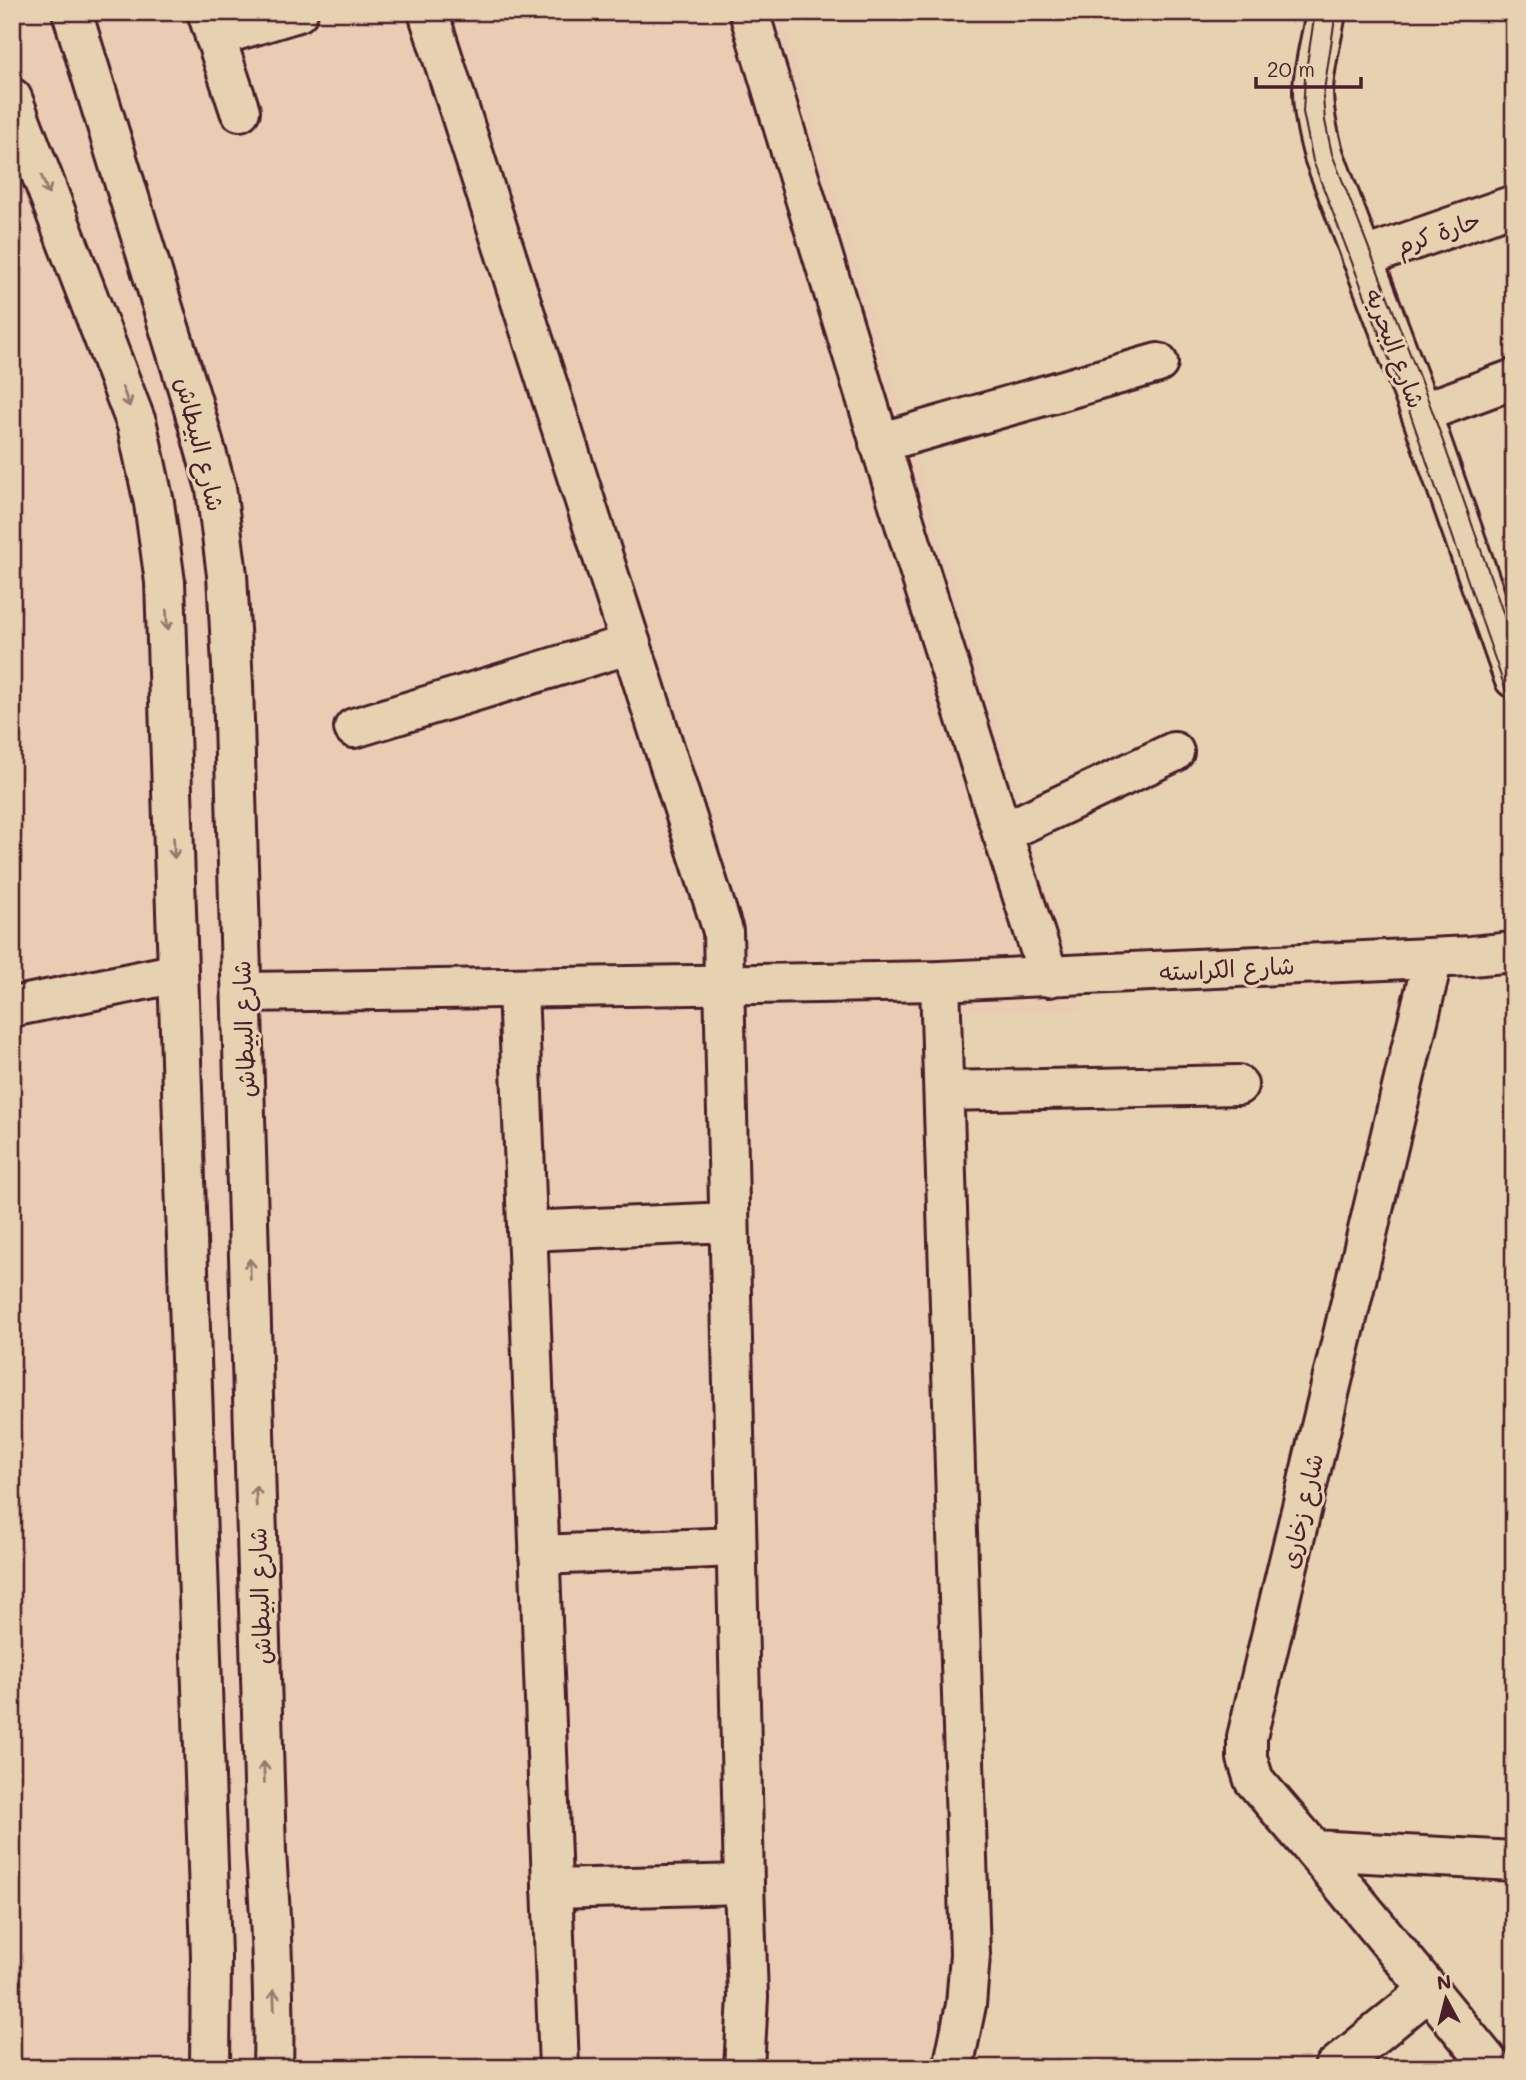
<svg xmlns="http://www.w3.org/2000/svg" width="1526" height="2080" font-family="Mali,'Playpen Sans Arabic',sans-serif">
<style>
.built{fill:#e9ccb3}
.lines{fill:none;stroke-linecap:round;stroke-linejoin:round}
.minor-casing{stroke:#4a1f2b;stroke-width:44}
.major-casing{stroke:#4a1f2b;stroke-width:44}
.minor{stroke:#e6d2b1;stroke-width:38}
.major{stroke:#e6d2b1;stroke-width:38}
.tram{stroke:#4a1f2b;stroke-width:2}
.oneway{stroke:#98786e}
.labels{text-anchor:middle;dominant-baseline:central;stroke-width:6;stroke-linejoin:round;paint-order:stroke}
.street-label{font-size:24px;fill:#4a1f2b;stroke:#e6d2b1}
</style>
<rect width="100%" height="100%" fill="#e6d2b1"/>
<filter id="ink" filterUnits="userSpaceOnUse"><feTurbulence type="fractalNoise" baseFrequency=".0143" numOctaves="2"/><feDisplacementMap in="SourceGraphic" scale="14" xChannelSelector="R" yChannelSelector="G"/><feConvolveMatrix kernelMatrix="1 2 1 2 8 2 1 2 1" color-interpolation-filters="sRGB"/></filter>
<g filter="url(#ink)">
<!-- built -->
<path class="built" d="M12,12H781L1084,1009L958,1011L988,1953L987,1998L978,2068H12Z"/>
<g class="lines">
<defs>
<g id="minor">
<path d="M72,12L192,402L216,488L227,575L233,684L242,1011L266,1852C271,1924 275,1995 273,2068"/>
<path d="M207,12L240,111"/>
<path d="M428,12L723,931L744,1884L748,1997L744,2068"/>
<path d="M749,12C846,335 944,657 1049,977"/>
<path d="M215,37L298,12"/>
<path d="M12,98L137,425L154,503L165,582L211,1956L210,2068"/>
<path d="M1362,258L1514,205"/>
<path d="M1421,413L1514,379"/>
<path d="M879,443L1158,363"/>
<path d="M354,728L631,644"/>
<path d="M1002,833L1174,752"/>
<path d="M1433,958L1247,1737V1758L1254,1780L1314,1850L1514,1861"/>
<path d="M940,981L970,1955L966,2005L953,2068"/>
<path d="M518,988L559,2068"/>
<path d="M242,992L940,981L1471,956L1514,952"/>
<path d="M12,1007L178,973"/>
<path d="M944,1091L1238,1085"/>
<path d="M527,1231L729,1222"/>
<path d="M539,1555L736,1547"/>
<path d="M1314,1850L1493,2068"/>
<path d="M552,1889L744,1884"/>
<path d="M1334,2068L1428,1991"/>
</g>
<path id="major" d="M1326,12C1322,38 1314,64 1313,90C1313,112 1318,135 1324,156L1421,413L1514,678"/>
</defs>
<!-- minor casing -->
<use href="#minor" class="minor-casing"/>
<!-- major casing -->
<use href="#major" class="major-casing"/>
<!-- minor -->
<use href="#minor" class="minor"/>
<!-- major -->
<use href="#major" class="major"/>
<!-- tram -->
<g class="tram">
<path d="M1315,12L1305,77L1303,112L1313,161L1411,416L1514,714"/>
<path d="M1336,12L1323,97L1325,121L1332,154L1432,410L1514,644"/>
</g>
</g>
<!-- one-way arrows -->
<defs><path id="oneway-shaft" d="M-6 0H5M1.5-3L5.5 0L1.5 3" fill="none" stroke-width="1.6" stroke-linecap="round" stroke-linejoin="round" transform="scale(1.75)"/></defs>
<g class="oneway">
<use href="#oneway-shaft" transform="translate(45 185) rotate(69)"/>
<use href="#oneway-shaft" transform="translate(126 397) rotate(69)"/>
<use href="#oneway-shaft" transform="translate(167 620) rotate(87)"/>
<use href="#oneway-shaft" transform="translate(174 848) rotate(88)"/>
<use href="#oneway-shaft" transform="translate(250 1269) rotate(-92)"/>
<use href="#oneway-shaft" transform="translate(256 1496) rotate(-92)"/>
<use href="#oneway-shaft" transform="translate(264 1772) rotate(-92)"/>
<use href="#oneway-shaft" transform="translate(274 2000) rotate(-92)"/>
</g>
</g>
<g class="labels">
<!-- street labels -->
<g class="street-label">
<text transform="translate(1438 232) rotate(-19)">حارة كرم</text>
<text transform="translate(1396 348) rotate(69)">شارع البحريه</text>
<text transform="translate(201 444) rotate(76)">شارع البيطاش</text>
<text transform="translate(1227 968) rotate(-3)">شارع الكراسته</text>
<text transform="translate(243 1029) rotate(-92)">شارع البيطاش</text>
<text transform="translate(1301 1511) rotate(-77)">شارع زخارى</text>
<text transform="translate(259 1596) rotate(-92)">شارع البيطاش</text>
</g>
</g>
<!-- margin -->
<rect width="1526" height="2080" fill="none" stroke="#e6d2b1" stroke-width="42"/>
<rect x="21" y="21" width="1484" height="2038" fill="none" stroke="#4a1f2b" stroke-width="2.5" filter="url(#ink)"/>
<!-- north arrow -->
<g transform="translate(1446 1999) rotate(353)" stroke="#e6d2b1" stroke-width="5" paint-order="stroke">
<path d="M0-5L12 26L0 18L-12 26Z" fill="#4a1f2b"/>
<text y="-10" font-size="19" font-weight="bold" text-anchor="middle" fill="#4a1f2b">N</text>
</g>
<!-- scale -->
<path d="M1256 77v10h105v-10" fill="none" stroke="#4a1f2b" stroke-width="3.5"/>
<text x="1267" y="77" font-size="21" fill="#4a1f2b" stroke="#e6d2b1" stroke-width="5" paint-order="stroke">20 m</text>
</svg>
